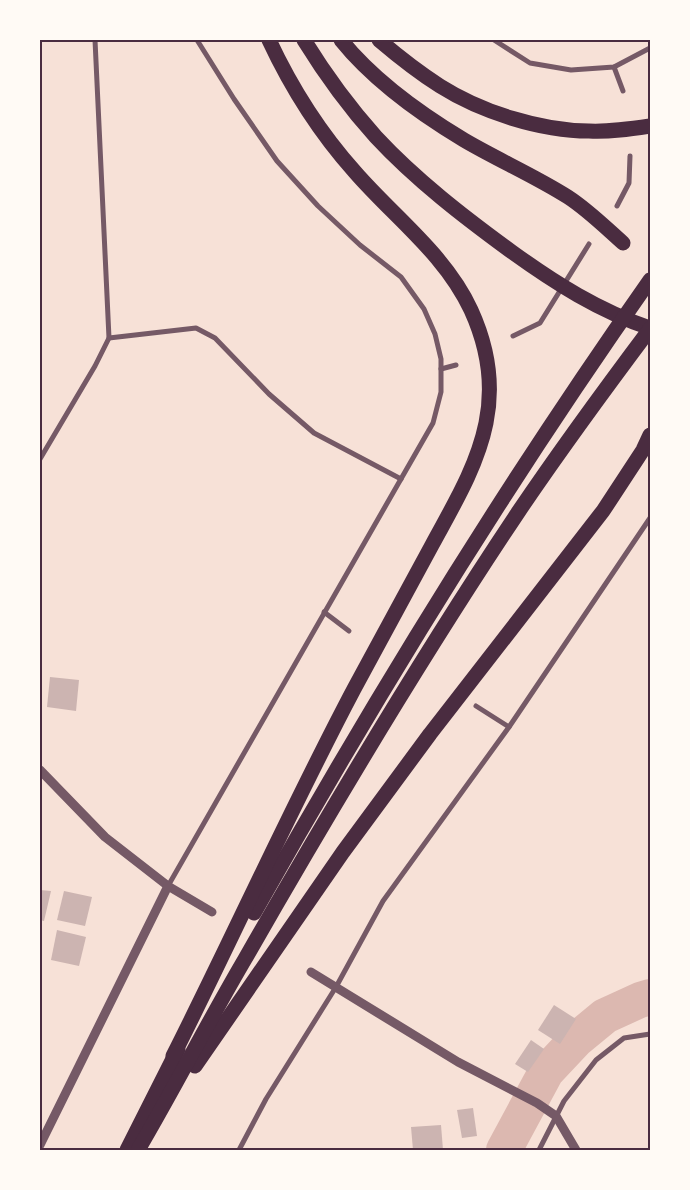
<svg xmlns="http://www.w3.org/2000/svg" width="690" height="1190" font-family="Lora,serif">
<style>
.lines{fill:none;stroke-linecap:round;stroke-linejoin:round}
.river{stroke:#dcb8b0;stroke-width:36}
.building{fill:#ccb4b1}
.minor{stroke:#755966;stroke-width:5}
.tertiary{stroke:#755966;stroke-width:9}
.motorway{stroke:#4a2c40;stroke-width:15}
.neatline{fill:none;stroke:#4a2c40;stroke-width:2}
</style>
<rect width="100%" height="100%" fill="#f7e1d7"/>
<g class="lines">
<!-- river -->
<path class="river" d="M504,1150L546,1072L577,1039L605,1016L640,1000L650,997"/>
</g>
<!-- building -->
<g class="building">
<path d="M50,677L79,680L76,711L47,707Z"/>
<path d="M40,890L51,891L44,921L40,920Z"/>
<path d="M64,891L92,897L85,926L57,920Z"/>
<path d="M57,930L86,937L79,966L51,960Z"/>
<path d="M554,1005L576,1019L560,1044L538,1030Z"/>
<path d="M531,1040L544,1049L528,1072L515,1064Z"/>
<path d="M473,1108L477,1136L462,1138L457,1110Z"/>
<path d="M441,1125L443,1150H413L411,1127Z"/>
</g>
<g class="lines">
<!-- minor -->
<g class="minor">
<path d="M494,40L530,63L571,70L614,67L650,48"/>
<path d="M614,67L623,91"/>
<path d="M617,206L629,183L630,156"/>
<path d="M513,336L540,323L589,244"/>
<path d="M109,338L196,328L215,338L269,394L314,433L401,479"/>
<path d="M441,369L456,365"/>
<path d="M40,459L95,366L109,338L95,40"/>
<path d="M324,612L349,631"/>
<path d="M476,706L509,727"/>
<path d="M168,886L433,423L441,392V359L435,334L424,309L401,277L360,245L318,206L277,161L234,99L197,40"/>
<path d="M239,1150L266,1099L336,987L383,901L509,727L650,518"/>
<path d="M539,1150L564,1101L596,1060L624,1038L650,1034"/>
</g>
<!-- tertiary -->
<g class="tertiary">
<path d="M40,770L105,837L168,886L212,912"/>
<path d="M311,972L458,1062L537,1103L556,1116L576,1150"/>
<path d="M40,1145L168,886"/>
</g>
<!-- motorway -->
<g class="motorway">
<path d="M304,40C325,74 349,107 376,137C416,180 464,217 512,252C555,283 599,311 650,328"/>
<path d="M341,40C374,81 419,113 464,140C498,160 535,176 568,197C588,210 605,227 623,243"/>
<path d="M379,40C399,57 418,72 440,86C481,112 541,131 589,131C610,132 630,129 650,126"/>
<path d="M254,913C376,696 507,483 650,280"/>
<path d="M173,1056C234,935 290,810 354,689C380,641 406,593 432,545C453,506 477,467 486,423C494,384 487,345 471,310C445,254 394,217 355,172C320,133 291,87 269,40"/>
<path d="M195,1066L343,852L430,734L603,511L643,450L650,435"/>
<path d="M127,1150L178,1049"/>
<path d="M138,1150C175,1087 208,1022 245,959C332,807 422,656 519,511C561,449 605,389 650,329"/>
</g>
</g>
<!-- border -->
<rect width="690" height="1190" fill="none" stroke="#fffaf5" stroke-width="82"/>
<rect x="41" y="41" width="608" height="1108" class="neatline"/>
</svg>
